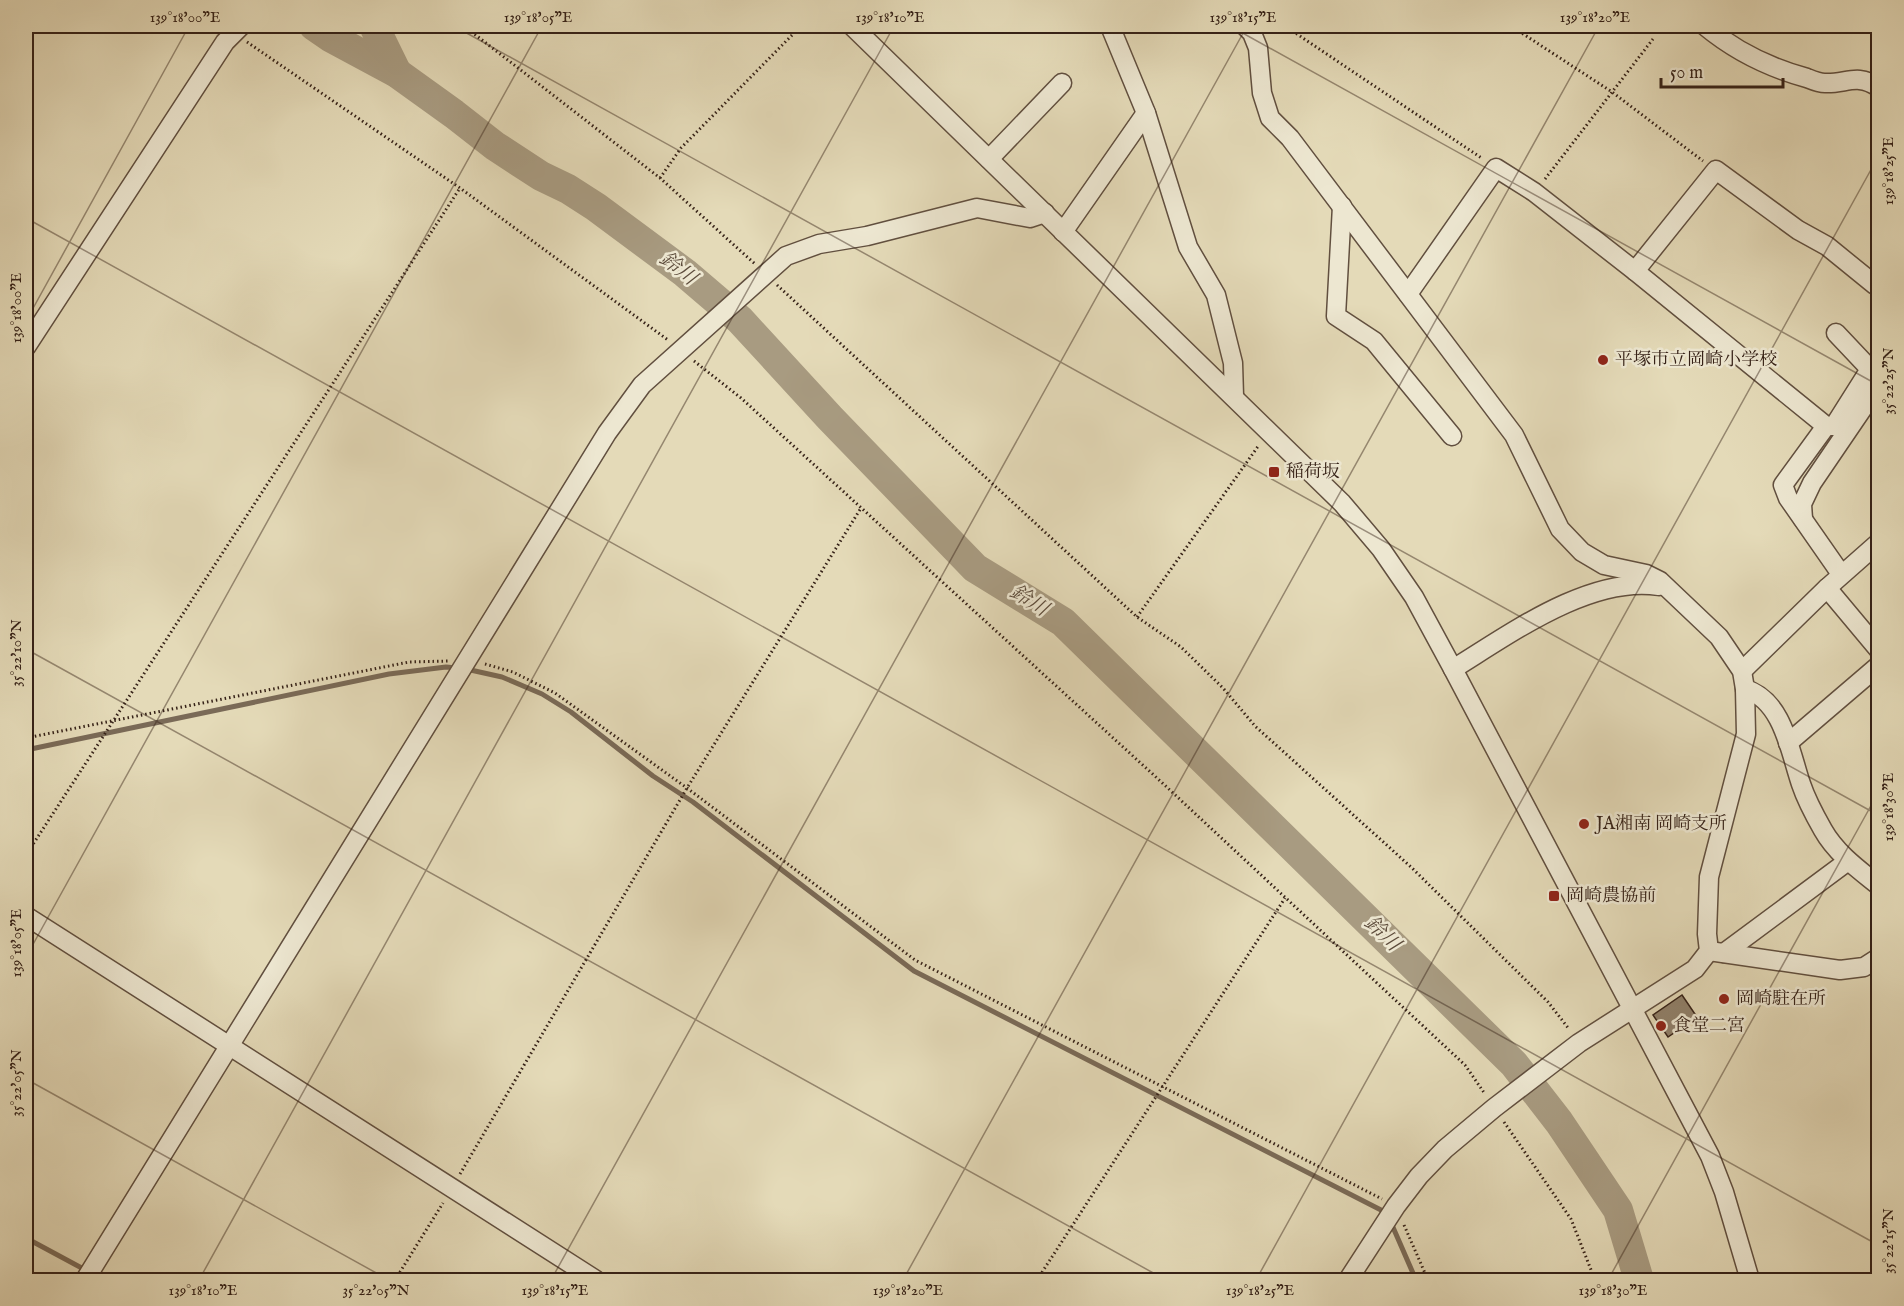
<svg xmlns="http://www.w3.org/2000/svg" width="1904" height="1306" font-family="'IM FELL English','Noto Serif JP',serif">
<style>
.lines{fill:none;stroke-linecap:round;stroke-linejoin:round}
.stream{stroke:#7a6a57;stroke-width:5}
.river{stroke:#a89b81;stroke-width:30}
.building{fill:#90816b;stroke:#352117;stroke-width:1.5}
.minor-casing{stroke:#614f3f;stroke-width:21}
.path{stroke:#352117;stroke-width:3;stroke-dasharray:1.5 3;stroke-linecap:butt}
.minor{stroke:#ede7d1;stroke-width:18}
.ticks{fill:none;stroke:#352117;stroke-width:1.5;stroke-opacity:0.45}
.poi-dot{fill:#8f2418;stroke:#ede7d1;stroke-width:2}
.labels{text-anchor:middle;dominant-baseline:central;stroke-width:5;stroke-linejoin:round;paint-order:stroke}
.poi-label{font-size:18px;fill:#352117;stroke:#ede7d1;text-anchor:start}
.water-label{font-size:20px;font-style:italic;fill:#5d4c3c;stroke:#ede7d1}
.neatline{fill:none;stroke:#352117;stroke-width:2}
.ticks-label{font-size:15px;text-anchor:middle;fill:#352117}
</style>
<rect width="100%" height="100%" fill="#e4dab8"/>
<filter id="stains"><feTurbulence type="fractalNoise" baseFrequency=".00333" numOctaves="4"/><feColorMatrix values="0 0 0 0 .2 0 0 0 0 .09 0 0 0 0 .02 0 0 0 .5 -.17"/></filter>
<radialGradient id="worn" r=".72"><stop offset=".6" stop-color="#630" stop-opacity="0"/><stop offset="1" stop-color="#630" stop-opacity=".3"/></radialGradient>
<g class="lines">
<!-- stream -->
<g class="stream">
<path d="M466,669L502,677L542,694L571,712L653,776L693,802L914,971L1381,1210L1392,1225L1416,1280"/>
<path d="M26,750L389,674L446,667L457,668"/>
<path d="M26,1238L104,1280"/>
</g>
<!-- river -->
<g class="river">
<path d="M314,26L330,37L397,73L454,114L495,146L541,176L568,189L596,207L685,273L740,320L830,418L975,568L1063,622L1514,1064L1559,1122L1618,1210L1639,1280"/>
<path d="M374,26L397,73"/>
</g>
</g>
<!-- building -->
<path class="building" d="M1682,995L1697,1017L1668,1037L1653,1015Z"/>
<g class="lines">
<defs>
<g id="minor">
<path d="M852,26L1342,503L1381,549L1414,597L1453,669L1710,1156L1724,1192L1750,1280"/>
<path d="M1110,26L1146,113L1188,247L1216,295L1233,363L1234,396"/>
<path d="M1245,26L1252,33L1258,48L1262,93L1270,118L1290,138L1514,435L1560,529L1582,552L1604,565L1646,574L1660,581L1719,637L1742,671L1745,689L1746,734L1709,877L1707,934L1709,951L1695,969L1579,1043L1494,1108L1445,1149L1419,1176L1396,1206L1348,1280"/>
<path d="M1705,26C1734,50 1770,68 1807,78C1812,80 1819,83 1825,83C1846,84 1857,73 1878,87"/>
<path d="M989,159L1062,83"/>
<path d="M1342,206L1336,316L1374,341L1452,436"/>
<path d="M1063,232L1146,113"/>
<path d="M1635,271L1716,170L1798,230L1827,246L1875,285"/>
<path d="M1408,294L1496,168L1534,192L1635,271L1826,426L1783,485L1788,498L1841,574"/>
<path d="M26,347L225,42L241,26"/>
<path d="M1826,426H1834L1870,369L1836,333"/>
<path d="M1803,519L1802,504L1812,483L1878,386"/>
<path d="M1827,588L1878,649"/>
<path d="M1453,669C1510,634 1590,575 1659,586"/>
<path d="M1742,671L1827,588L1878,543"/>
<path d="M1745,689C1783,700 1790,752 1801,784C1806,799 1815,816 1823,830C1836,853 1858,869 1878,885"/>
<path d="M1788,743L1878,666"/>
<path d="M26,916L596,1280"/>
<path d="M1709,951L1840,970L1864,967L1878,958"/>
<path d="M1724,953L1848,861"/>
<path d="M85,1280L607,433L642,385L786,256L819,244L867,236L977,208L1030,218L1045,213"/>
</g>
</defs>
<!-- minor casing -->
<use href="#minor" class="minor-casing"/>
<!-- path -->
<g class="path">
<path d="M464,26L660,178L755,264"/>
<path d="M1285,26L1483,159"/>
<path d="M1511,26L1612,92L1703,161"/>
<path d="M247,42L460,188L668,340"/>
<path d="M660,178L681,148L801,26"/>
<path d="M1545,179L1653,39"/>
<path d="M777,285L1137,617L1181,647L1223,688L1255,726L1411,867L1548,1002L1569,1029"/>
<path d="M694,361L741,398L1157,778L1465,1065L1485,1094"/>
<path d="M1137,617L1259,445"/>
<path d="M485,664L513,672L555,693L687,788L915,960L1382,1199"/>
<path d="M26,738L409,662L448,661"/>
<path d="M26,855L460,188"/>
<path d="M1504,1122L1571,1219L1595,1280"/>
<path d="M460,1174L687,788L861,508"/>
<path d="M1404,1225L1428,1280"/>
<path d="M395,1280L443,1203"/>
<path d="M1037,1280L1285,898"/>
</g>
<!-- minor -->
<use href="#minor" class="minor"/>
</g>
<!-- ticks -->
<path class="ticks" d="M454,26L1878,815M1230,26L1878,385M26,218L1878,1245M26,321L189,26M26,649L1166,1280M26,957L542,26M26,1079L389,1280M199,1280L894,26M551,1280L1247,26M903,1280L1599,26M1256,1280L1878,157M1608,1280L1878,793"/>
<!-- markers -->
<g class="poi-dot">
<circle cx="1603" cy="360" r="6"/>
<rect x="1268" y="466" width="12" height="12" rx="3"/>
<circle cx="1584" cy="824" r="6"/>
<rect x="1548" y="890" width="12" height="12" rx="3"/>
<circle cx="1724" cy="999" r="6"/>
<circle cx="1661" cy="1026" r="6"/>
</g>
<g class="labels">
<!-- poi labels -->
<g class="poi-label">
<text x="1615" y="360">平塚市立岡崎小学校</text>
<text x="1286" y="472">稲荷坂</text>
<text x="1596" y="824">JA湘南 岡崎支所</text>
<text x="1566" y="896">岡崎農協前</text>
<text x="1736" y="999">岡崎駐在所</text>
<text x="1673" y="1026">食堂二宮</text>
</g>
<!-- water labels -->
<g class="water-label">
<text transform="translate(678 269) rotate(38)">鈴川</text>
<text transform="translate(1029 601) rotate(32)">鈴川</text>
<text transform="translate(1382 934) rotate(44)">鈴川</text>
</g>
</g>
<!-- margin -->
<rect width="1904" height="1306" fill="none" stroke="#e4dab8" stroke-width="66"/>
<!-- scale -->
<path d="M1661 78v9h122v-9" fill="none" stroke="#352117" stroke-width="3"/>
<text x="1670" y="78" font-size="18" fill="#352117" stroke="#ede7d1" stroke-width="4.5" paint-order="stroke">50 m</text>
<rect x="33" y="33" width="1838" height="1240" class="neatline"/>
<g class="ticks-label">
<text x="185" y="22">139°18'00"E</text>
<text x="538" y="22">139°18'05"E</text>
<text x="890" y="22">139°18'10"E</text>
<text x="1243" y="22">139°18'15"E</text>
<text x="1595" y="22">139°18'20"E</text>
<text transform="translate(1888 171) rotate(-90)" y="5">139°18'25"E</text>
<text transform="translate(16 308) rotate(-90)" y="5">139°18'00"E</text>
<text transform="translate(1888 381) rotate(-90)" y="5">35°22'25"N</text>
<text transform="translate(16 653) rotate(-90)" y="5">35°22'10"N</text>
<text transform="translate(1888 807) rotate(-90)" y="5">139°18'30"E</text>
<text transform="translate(16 943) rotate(-90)" y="5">139°18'05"E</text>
<text transform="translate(16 1083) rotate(-90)" y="5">35°22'05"N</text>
<text transform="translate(1888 1241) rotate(-90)" y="5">35°22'15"N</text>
<text x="203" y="1295">139°18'10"E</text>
<text x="376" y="1295">35°22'05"N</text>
<text x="555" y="1295">139°18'15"E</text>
<text x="908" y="1295">139°18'20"E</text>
<text x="1260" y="1295">139°18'25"E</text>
<text x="1613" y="1295">139°18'30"E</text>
</g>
<rect width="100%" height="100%" filter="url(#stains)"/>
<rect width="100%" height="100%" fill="url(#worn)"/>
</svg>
